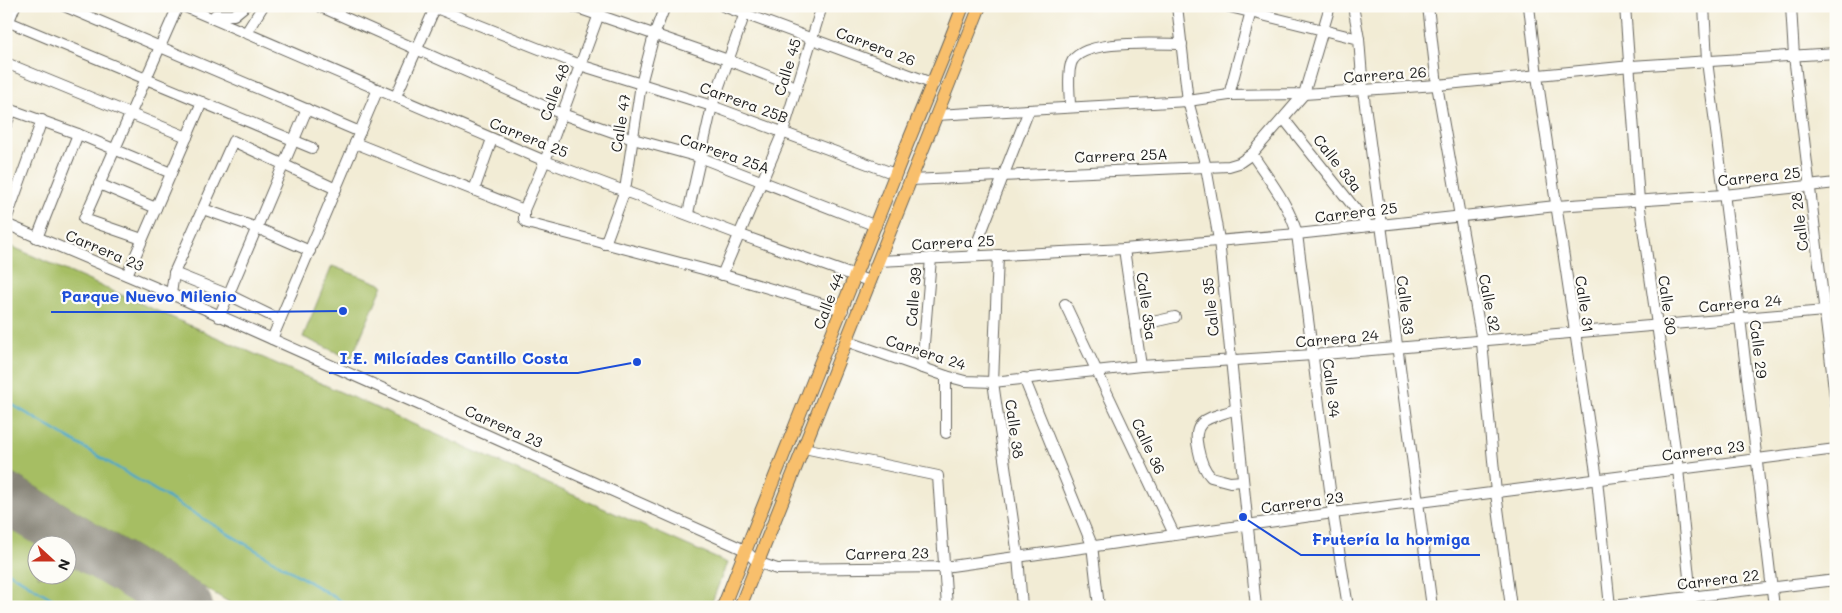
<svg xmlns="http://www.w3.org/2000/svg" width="1842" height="613" font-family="Mali,sans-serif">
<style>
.green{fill:#a6be64;stroke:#616d40}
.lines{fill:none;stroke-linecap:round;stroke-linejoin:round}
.stream{stroke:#48a7c7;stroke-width:2.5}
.runway{stroke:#878478;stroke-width:50}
.minor-casing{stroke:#67655d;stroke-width:12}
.major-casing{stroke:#67655d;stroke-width:14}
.minor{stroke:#fff;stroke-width:10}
.major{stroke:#f8bf6c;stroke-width:12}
.labels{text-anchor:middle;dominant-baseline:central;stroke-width:4.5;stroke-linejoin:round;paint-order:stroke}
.street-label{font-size:15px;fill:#1c1c1c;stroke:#fdfcf7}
.leader{fill:none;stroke:#1d4ed8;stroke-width:2}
.callout-dot{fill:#1d4ed8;stroke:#fdfcf7;stroke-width:2}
.callout-label{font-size:16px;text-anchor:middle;font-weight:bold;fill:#1d4ed8;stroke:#fdfcf7;stroke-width:4.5;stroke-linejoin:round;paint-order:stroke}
</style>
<rect width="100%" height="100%" fill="#fdfcf7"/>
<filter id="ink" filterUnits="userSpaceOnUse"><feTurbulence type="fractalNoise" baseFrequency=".02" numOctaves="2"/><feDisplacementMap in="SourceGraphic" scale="10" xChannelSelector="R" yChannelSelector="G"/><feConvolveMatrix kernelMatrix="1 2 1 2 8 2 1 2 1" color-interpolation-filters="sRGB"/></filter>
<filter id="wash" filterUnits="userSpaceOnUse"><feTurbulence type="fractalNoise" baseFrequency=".0096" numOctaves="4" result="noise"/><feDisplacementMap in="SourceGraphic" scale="20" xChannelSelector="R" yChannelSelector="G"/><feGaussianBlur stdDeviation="1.12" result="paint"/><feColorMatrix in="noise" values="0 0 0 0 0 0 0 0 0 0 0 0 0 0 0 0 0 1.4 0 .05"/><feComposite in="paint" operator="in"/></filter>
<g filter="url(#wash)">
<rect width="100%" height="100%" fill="#f2ecd5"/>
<!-- green -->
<g class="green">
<path d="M6,244L727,563L710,607H237L6,469Z"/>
<path d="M332,266L383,285L351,359L303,337Z"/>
<path d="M6,524L42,545L38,546V576H68V561L145,607H6Z"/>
</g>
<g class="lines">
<!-- stream -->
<g class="stream">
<path d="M6,401L351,607"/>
<path d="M6,571L66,607"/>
</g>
<!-- runway -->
<path class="runway" d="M6,498L188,607"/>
</g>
</g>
<g filter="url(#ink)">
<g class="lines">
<defs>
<g id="minor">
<path d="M64,6L360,132"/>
<path d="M183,6L545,161L738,234L869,281"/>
<path d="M319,6L562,114L633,139L699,157L876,226"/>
<path d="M431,6L580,65L712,106L895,174"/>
<path d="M572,6L728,60L796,87"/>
<path d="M602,6L545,161L524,210V220L527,223L703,269L843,310"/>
<path d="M723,6L934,84"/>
<path d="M1177,6L1188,101L1206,167L1219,240L1256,607"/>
<path d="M1226,6L1359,39"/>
<path d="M1353,6L1359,39L1363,90L1432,607"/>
<path d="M1428,6L1437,85L1482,342L1496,493L1511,607"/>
<path d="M1529,6L1537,76L1597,479L1610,607"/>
<path d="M1625,6L1639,201L1678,469L1692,607"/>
<path d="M1704,6L1707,61L1740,318L1774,607"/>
<path d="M1791,6L1794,56L1836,405"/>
<path d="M215,15H234L245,6"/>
<path d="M9,22L312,148"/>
<path d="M7,26L15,6"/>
<path d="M246,33L263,6"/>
<path d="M6,63L187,137"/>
<path d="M1229,95L1252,7"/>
<path d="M396,96L435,8"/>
<path d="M1070,107C1070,94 1067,76 1071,64C1079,38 1159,44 1182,44"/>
<path d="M6,108L78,134L171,173"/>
<path d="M936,115L1188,101L1229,95L1304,94L1437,85L1631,66L1836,53"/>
<path d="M1284,119L1368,225"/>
<path d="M6,125L12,110"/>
<path d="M355,143L524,210"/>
<path d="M1252,154C1269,180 1289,204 1297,234L1333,513L1348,607"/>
<path d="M910,180L1229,166L1239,163L1252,154L1304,94L1330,6"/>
<path d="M99,184L156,208"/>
<path d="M474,190L492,139"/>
<path d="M203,209L257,228L310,251"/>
<path d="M688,213L712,106L745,13"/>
<path d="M6,220L42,120"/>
<path d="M6,224L171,294L745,550L757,562L777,569L944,567L1333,513L1836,449"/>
<path d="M37,238L78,134"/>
<path d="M142,239L84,219L178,6"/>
<path d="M605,244L625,190L641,84L654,35L665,6"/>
<path d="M1124,249L1141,366"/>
<path d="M998,255L993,382L1018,556L1022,607"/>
<path d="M972,256L1029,110"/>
<path d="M879,261L1124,249L1297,234L1556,206L1724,195L1836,183"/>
<path d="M174,273L229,295L280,320"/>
<path d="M127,275L202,102"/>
<path d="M722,275L783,132L822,6"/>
<path d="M171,294L174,273L233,141L336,189"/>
<path d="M1065,304L1174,534"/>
<path d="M219,317L307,109"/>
<path d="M1135,326L1175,317"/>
<path d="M272,339L378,89"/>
<path d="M846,341L946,376L965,381L993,382L1141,366L1313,355L1836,310"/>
<path d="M922,368L931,258"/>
<path d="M946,376V433"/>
<path d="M1024,378L1092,545L1099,607"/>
<path d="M1236,409C1212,418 1191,417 1198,448C1200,459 1203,469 1211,477L1230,482L1243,481"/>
<path d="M804,448L938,476L947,607"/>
<path d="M1603,607L1836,580"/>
</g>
<g id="major">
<path d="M723,607C780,463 838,319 895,175C917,118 942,63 963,6"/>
<path d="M740,607L980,6"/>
</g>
</defs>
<!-- minor casing -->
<use href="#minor" class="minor-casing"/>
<!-- major casing -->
<use href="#major" class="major-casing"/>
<!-- minor -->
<use href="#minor" class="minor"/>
<!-- major -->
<use href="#major" class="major"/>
</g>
</g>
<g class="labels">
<!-- street labels -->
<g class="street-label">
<text transform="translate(876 46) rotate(21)">Carrera 26</text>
<text transform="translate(787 67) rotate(-73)">Calle 45</text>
<text transform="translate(1385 74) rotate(-4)">Carrera 26</text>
<text transform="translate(554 92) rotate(-70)">Calle 48</text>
<text transform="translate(744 102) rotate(20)">Carrera 25B</text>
<text transform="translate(620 123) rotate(-81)">Calle 47</text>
<text transform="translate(529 137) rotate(22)">Carrera 25</text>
<text transform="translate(725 153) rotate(19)">Carrera 25A</text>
<text transform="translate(1121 155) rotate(-2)">Carrera 25A</text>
<text transform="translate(1338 163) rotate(52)">Calle 33a</text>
<text transform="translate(1759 176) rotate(-6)">Carrera 25</text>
<text transform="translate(1356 212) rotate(-7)">Carrera 25</text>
<text transform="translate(1799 222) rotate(-97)">Calle 28</text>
<text transform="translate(953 242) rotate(-3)">Carrera 25</text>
<text transform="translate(105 250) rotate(23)">Carrera 23</text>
<text transform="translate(913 297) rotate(-85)">Calle 39</text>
<text transform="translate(828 301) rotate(-69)">Calle 44</text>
<text transform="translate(1490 303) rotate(79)">Calle 32</text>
<text transform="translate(1740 303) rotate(-5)">Carrera 24</text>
<text transform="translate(1585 304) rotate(82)">Calle 31</text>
<text transform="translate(1406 305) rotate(83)">Calle 33</text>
<text transform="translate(1668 305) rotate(82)">Calle 30</text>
<text transform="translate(1147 306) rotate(82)">Calle 35a</text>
<text transform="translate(1210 307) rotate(-96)">Calle 35</text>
<text transform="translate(1337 338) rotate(-5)">Carrera 24</text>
<text transform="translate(1759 349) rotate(83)">Calle 29</text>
<text transform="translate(926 352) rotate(18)">Carrera 24</text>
<text transform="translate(1332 388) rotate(83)">Calle 34</text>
<text transform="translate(504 426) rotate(24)">Carrera 23</text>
<text transform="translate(1015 429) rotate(82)">Calle 38</text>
<text transform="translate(1149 446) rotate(65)">Calle 36</text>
<text transform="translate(1703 450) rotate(-7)">Carrera 23</text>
<text transform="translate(1302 502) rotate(-8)">Carrera 23</text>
<text transform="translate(887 553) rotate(-1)">Carrera 23</text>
<text transform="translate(1718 579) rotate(-7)">Carrera 22</text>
</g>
</g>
<!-- callouts -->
<path class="leader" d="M343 311L247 312H51M637 362L578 373H329M1243 517L1301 555H1480"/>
<g class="callout-dot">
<circle cx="343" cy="311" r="5"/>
<circle cx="637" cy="362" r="5"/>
<circle cx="1243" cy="517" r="5"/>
</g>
<g class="callout-label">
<text x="149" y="302">Parque Nuevo Milenio</text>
<text x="454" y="364">I.E. Milcíades Cantillo Costa</text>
<text x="1391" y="545">Frutería la hormiga</text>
</g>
<!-- margin -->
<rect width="1842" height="613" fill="none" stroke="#fdfcf7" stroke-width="25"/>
<!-- north arrow -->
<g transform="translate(52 560) rotate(111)"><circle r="24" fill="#fdfcf7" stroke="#a3a29f"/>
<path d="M0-4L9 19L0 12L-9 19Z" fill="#c8321e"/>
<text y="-8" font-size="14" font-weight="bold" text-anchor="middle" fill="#1c1c1c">N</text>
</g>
</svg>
